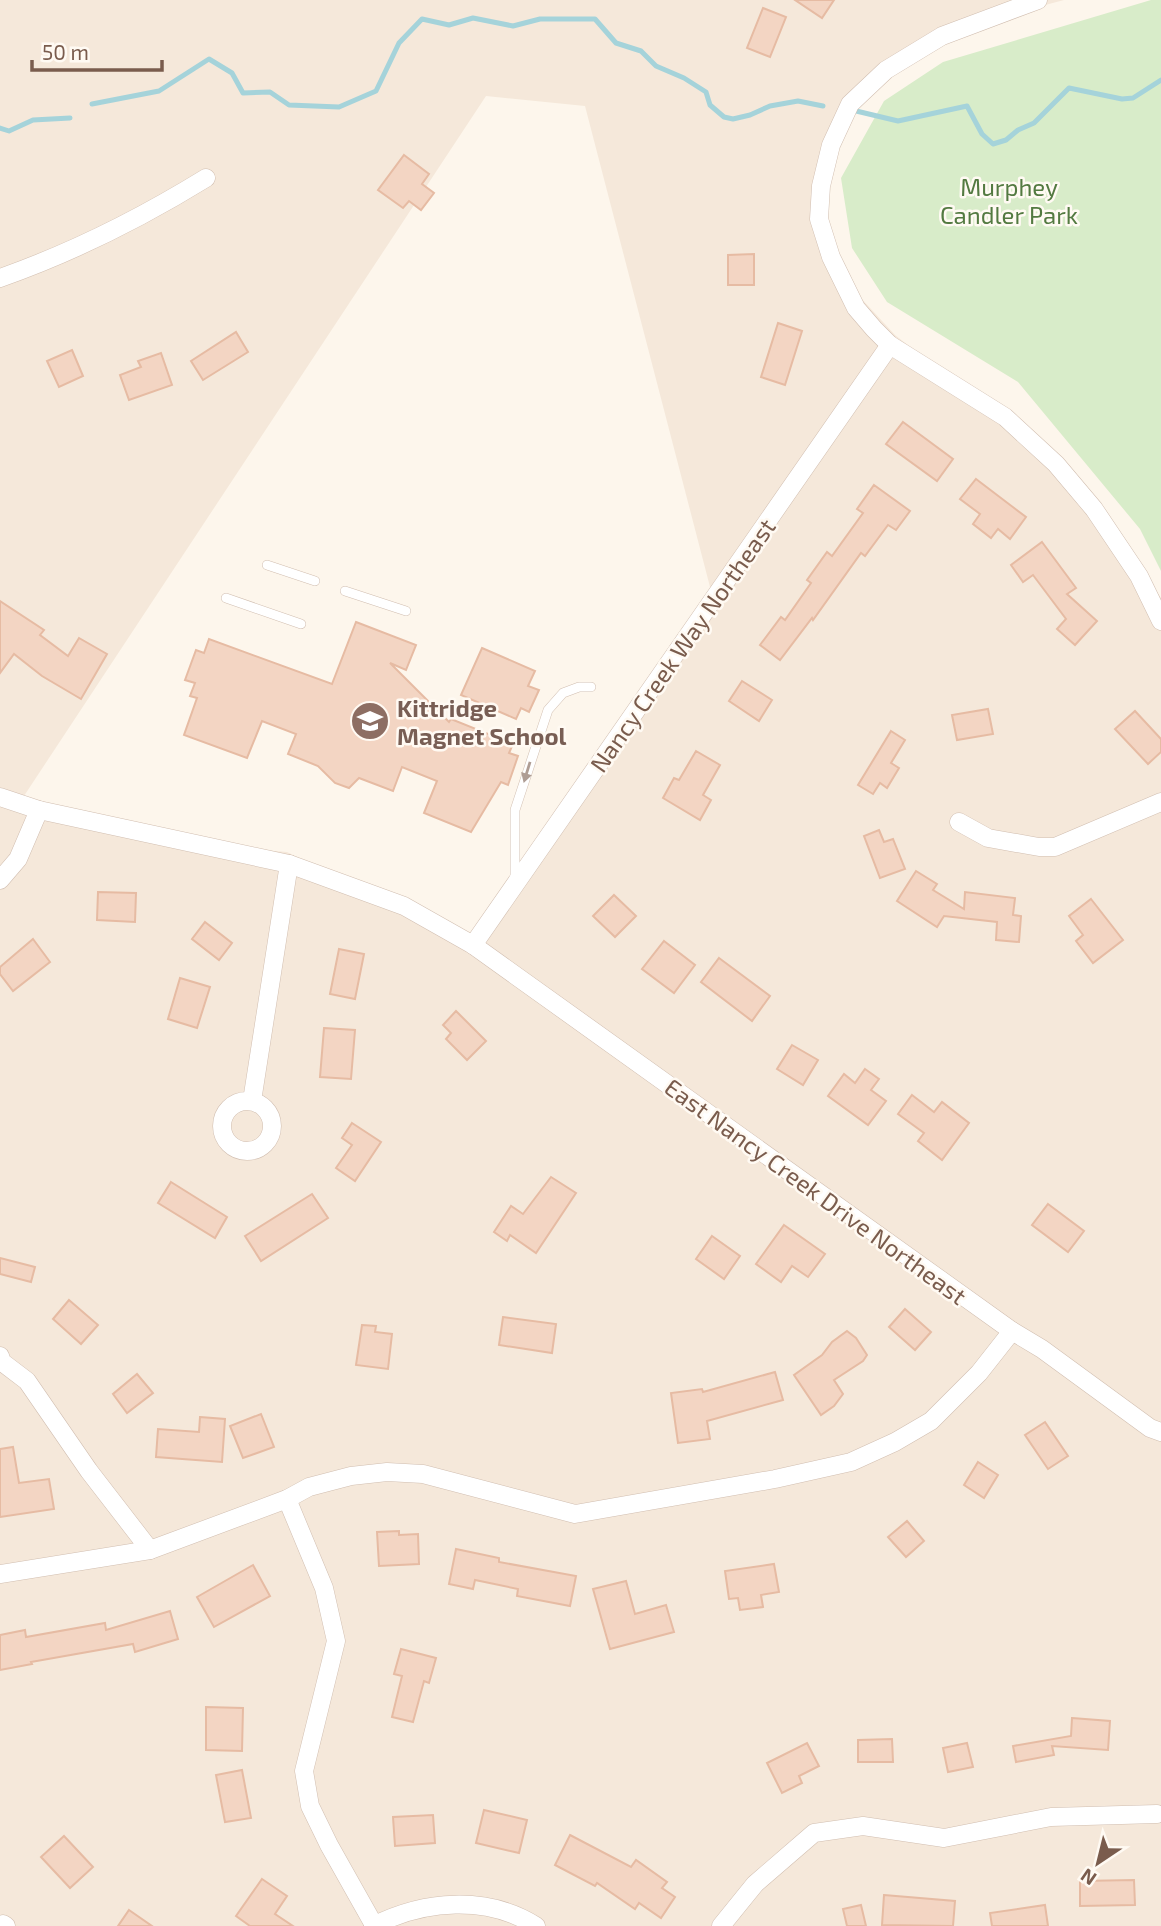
<svg xmlns="http://www.w3.org/2000/svg" width="1161" height="1926" font-family="'Exo 2',sans-serif">
<style>
.residential{fill:#f5e8da;fill-rule:evenodd}
.green{fill:#d8ecc9}
.lines{fill:none;stroke-linecap:round;stroke-linejoin:round}
.stream{stroke:#a5d3da;stroke-width:5}
.building{fill:#f3d5c3;stroke:#e6bba3;stroke-width:2}
.lane-casing{stroke:#d1beb0;stroke-width:10}
.street-casing{stroke:#d1beb0;stroke-width:19}
.lane{stroke:#fff;stroke-width:9}
.street{stroke:#fff;stroke-width:18}
.oneway{fill:#af9d94}
.labels{text-anchor:middle;dominant-baseline:central;stroke-width:5;stroke-linejoin:round;paint-order:stroke}
.park-label{font-size:24px;fill:#537a41;stroke:#fffaf3}
.street-label{font-size:24px;fill:#7a5c4d;stroke:#fffaf3}
.education-label{font-size:24px;font-weight:bold;fill:#785e54;stroke:#fffaf3;text-anchor:start}
</style>
<rect width="100%" height="100%" fill="#fdf6ec"/>
<!-- residential -->
<path class="residential" d="M0,0H1064L962,27L877,79L832,143L824,214L847,283L895,335L1025,437L1096,505L1161,598V1926H0ZM486,96L585,106L716,610L478,950L402,909L287,852L155,841L20,802Z"/>
<!-- green -->
<path class="green" d="M1151,0H1161V571L1140,529L1018,382L887,302L852,248L841,178L884,101L943,62Z"/>
<g class="lines">
<!-- stream -->
<g class="stream">
<path d="M92,104L159,91L209,59L232,73L243,93L270,92L289,105L339,107L376,91L399,43L422,19L449,25L473,18L513,26L540,19H595L616,43L641,51L656,66L684,78L706,92L710,105L724,117L733,119L750,115L770,106L798,101L823,106"/>
<path d="M852,110L898,121L967,106L982,134L993,144L1006,140L1018,130L1034,123L1069,88L1122,99L1133,98L1161,80"/>
<path d="M0,128L9,131L33,120L70,118"/>
</g>
</g>
<!-- building -->
<g class="building">
<path d="M795,0H834L822,18Z"/>
<path d="M763,8L786,17L770,57L747,48Z"/>
<path d="M404,155L429,174L422,184L434,193L421,210L409,201L403,208L378,190Z"/>
<path d="M754,254V285H728V255Z"/>
<path d="M778,323L802,331L785,385L761,377Z"/>
<path d="M236,332L248,352L203,380L191,361Z"/>
<path d="M72,350L83,376L59,387L47,361Z"/>
<path d="M161,353L172,385L129,400L120,375L141,367L138,361Z"/>
<path d="M903,422L953,459L937,481L886,444Z"/>
<path d="M976,479L1026,517L1010,539L998,529L991,538L973,524L980,514L960,499Z"/>
<path d="M874,485L910,511L896,530L888,525L865,556L861,553L813,620L812,618L780,660L760,645L781,617L785,620L811,583L807,580L827,552L832,556L863,513L857,509Z"/>
<path d="M1042,542L1076,588L1067,594L1097,621L1075,645L1057,629L1066,619L1033,575L1023,582L1011,565Z"/>
<path d="M0,601L44,630L40,635L68,656L79,638L107,654L81,699L42,676L14,654L0,673Z"/>
<path d="M356,622L416,645L406,670L390,663L449,722L451,719L513,744L509,753L518,756L508,785L501,782L471,832L424,813L437,781L402,767L393,791L359,778L349,788L335,783L318,766L288,754L296,734L262,721L247,758L184,735L197,698L190,696L195,683L185,680L196,650L204,653L209,639L332,684Z"/>
<path d="M482,648L535,671L528,686L539,690L529,712L521,708L516,719L461,695Z"/>
<path d="M742,681L772,700L759,721L729,701Z"/>
<path d="M988,709L993,734L957,740L952,715Z"/>
<path d="M1135,711L1161,739V752L1148,764L1115,729Z"/>
<path d="M891,731L905,740L891,763L899,768L887,788L880,783L873,794L858,785Z"/>
<path d="M696,751L720,765L703,795L711,800L700,820L663,798L674,778L679,780Z"/>
<path d="M879,830L884,842L893,839L905,869L880,878L864,836Z"/>
<path d="M916,871L937,884L933,890L964,909L965,892L1015,898L1013,915L1021,916L1019,942L996,940L997,922L944,916L937,927L897,901Z"/>
<path d="M98,892L136,893L135,922L97,920Z"/>
<path d="M614,895L636,916L615,937L593,916Z"/>
<path d="M1091,899L1123,940L1093,963L1076,941L1083,935L1069,916Z"/>
<path d="M205,922L232,943L219,960L192,939Z"/>
<path d="M33,939L50,962L13,991L0,974V967Z"/>
<path d="M664,941L695,965L674,993L642,969Z"/>
<path d="M339,949L364,954L355,999L330,994Z"/>
<path d="M719,958L770,996L752,1021L701,982Z"/>
<path d="M180,978L210,987L197,1028L168,1019Z"/>
<path d="M456,1011L486,1041L467,1060L446,1039L451,1033L443,1025Z"/>
<path d="M324,1028L355,1030L351,1079L320,1077Z"/>
<path d="M792,1045L818,1060L803,1085L777,1069Z"/>
<path d="M865,1069L879,1079L871,1090L886,1101L868,1125L828,1096L844,1074L855,1083Z"/>
<path d="M912,1095L934,1112L942,1102L969,1123L942,1160L918,1141L924,1133L898,1114Z"/>
<path d="M352,1123L381,1142L355,1181L336,1168L352,1145L342,1138Z"/>
<path d="M551,1177L576,1193L536,1253L510,1235L507,1241L494,1232L511,1206L523,1214Z"/>
<path d="M171,1182L227,1217L215,1238L158,1203Z"/>
<path d="M312,1194L328,1218L261,1261L245,1236Z"/>
<path d="M1048,1204L1084,1231L1068,1252L1032,1225Z"/>
<path d="M784,1225L825,1254L808,1277L792,1266L781,1282L756,1264Z"/>
<path d="M712,1236L740,1256L724,1279L696,1259Z"/>
<path d="M0,1258L35,1267L31,1282L0,1274Z"/>
<path d="M69,1300L98,1325L81,1344L53,1319Z"/>
<path d="M905,1309L931,1332L915,1350L889,1327Z"/>
<path d="M503,1317L556,1324L552,1353L499,1345Z"/>
<path d="M362,1325L376,1326L375,1332L392,1334L388,1369L356,1365Z"/>
<path d="M847,1331L856,1338L867,1355L863,1361L834,1380L843,1394L834,1406L821,1415L794,1375L822,1355L832,1342Z"/>
<path d="M775,1372L783,1400L707,1421L710,1439L678,1443L671,1393L702,1389L703,1392Z"/>
<path d="M137,1374L153,1393L127,1413L113,1394Z"/>
<path d="M261,1414L274,1447L243,1458L230,1426Z"/>
<path d="M200,1417L225,1419L222,1462L156,1457L158,1429L199,1432Z"/>
<path d="M1045,1422L1068,1456L1048,1469L1025,1435Z"/>
<path d="M13,1447L19,1483L49,1479L54,1509L0,1517V1449Z"/>
<path d="M978,1462L998,1475L984,1498L964,1485Z"/>
<path d="M907,1521L924,1541L906,1557L888,1537Z"/>
<path d="M399,1531V1535L418,1534L419,1564L379,1566L377,1532Z"/>
<path d="M456,1549L499,1558V1562L576,1576L570,1606L517,1596L518,1589L475,1580L473,1589L449,1584Z"/>
<path d="M774,1564L779,1592L761,1595L763,1607L740,1610L738,1598L729,1599L725,1571Z"/>
<path d="M253,1565L270,1596L214,1627L197,1597Z"/>
<path d="M626,1581L635,1614L666,1605L674,1632L610,1649L593,1589Z"/>
<path d="M170,1611L178,1639L135,1652L133,1644L31,1662L32,1664L0,1670V1635L25,1630L26,1637L105,1623L106,1630Z"/>
<path d="M401,1649L436,1658L429,1683L424,1681L413,1722L392,1717L402,1676L394,1674Z"/>
<path d="M206,1707L243,1708L242,1751L206,1750Z"/>
<path d="M1072,1718L1110,1721L1108,1750L1052,1746L1054,1755L1016,1762L1013,1746L1071,1736Z"/>
<path d="M892,1739L893,1762H858V1740Z"/>
<path d="M807,1743L819,1766L799,1776L802,1783L782,1793L767,1763Z"/>
<path d="M967,1743L973,1767L948,1772L943,1748Z"/>
<path d="M242,1770L251,1818L225,1822L216,1775Z"/>
<path d="M484,1810L527,1820L519,1853L476,1843Z"/>
<path d="M433,1815L435,1843L395,1846L393,1817Z"/>
<path d="M570,1835L631,1867L636,1860L667,1882L662,1888L675,1897L661,1918L639,1903L635,1909L597,1883L595,1886L555,1865Z"/>
<path d="M64,1836L93,1867L70,1888L41,1857Z"/>
<path d="M262,1879L287,1896L275,1914L293,1926H250L236,1916Z"/>
<path d="M1134,1880L1135,1905L1080,1906V1881Z"/>
<path d="M884,1895L955,1901L953,1926L882,1925Z"/>
<path d="M861,1905L866,1926H847L843,1909Z"/>
<path d="M1045,1905L1048,1926H992L990,1913Z"/>
<path d="M129,1910L152,1926H118Z"/>
</g>
<g class="lines">
<defs>
<g id="lane">
<path d="M267,565L315,581"/>
<path d="M345,591L406,611"/>
<path d="M226,598L301,624"/>
<path d="M515,879V810L548,710L563,693L579,687H591"/>
</g>
<g id="street">
<path d="M1038,0L942,36L886,70L850,104L831,145L821,186L819,219L831,257L856,308L874,329L890,345L1005,417L1056,464L1094,509L1139,576L1161,621"/>
<path d="M0,278C71,253 141,218 206,178"/>
<path d="M0,797L39,810L289,864L404,906L473,945L1012,1331L1042,1349L1150,1428L1161,1432"/>
<path d="M959,822L988,838L1039,847H1055L1161,802"/>
<path d="M0,880L18,859L39,810"/>
<path d="M473,945L890,345"/>
<path d="M252,1101L289,864"/>
<circle cx="247" cy="1126" r="25"/>
<path d="M0,1356L2,1362L27,1381L89,1471L150,1550"/>
<path d="M287,1499L324,1588L336,1641L304,1771L310,1806L329,1845L374,1925"/>
<path d="M0,1574L150,1550L287,1499L309,1487L351,1476L387,1472L423,1474L575,1514L775,1479L851,1462L895,1442L931,1421L979,1373L1012,1331"/>
<path d="M3,1924L6,1926"/>
<path d="M373,1926C424,1900 487,1895 536,1926"/>
<path d="M721,1926L755,1884L814,1833L863,1826L944,1838L1051,1817L1157,1814"/>
</g>
</defs>
<!-- lane casing -->
<use href="#lane" class="lane-casing"/>
<!-- street casing -->
<use href="#street" class="street-casing"/>
<!-- lane -->
<use href="#lane" class="lane"/>
<!-- street -->
<use href="#street" class="street"/>
</g>
<!-- one-way arrows -->
<defs><path id="oneway-solid" d="M-6-.8H1V-3.2L6.5 0L1 3.2V.8H-6Z" transform="scale(1.75)"/></defs>
<use class="oneway" href="#oneway-solid" transform="translate(527 772) rotate(107)"/>
<!-- icons -->
<defs>
<symbol id="school-disc" viewBox="-11 -11 22 22"><circle r="9.5" fill="#8d6e63" stroke="#fffaf3"/><path d="M0-5L7-2L0 1L-7-2ZM-4 1L0 2.5L4 1V4Q0 6-4 4Z" fill="#fff"/></symbol>
</defs>
<g fill-rule="evenodd">
<use href="#school-disc" x="348" y="699" width="44" height="44"/>
</g>
<g class="labels">
<!-- park labels -->
<g class="park-label">
<text x="1009" y="186">Murphey<tspan x="1009" dy="28">Candler Park</tspan></text>
</g>
<!-- street labels -->
<g class="street-label">
<text transform="translate(682 645) rotate(-55)">Nancy Creek Way Northeast</text>
<text transform="translate(816 1191) rotate(36)">East Nancy Creek Drive Northeast</text>
</g>
<!-- education labels -->
<g class="education-label">
<text x="397" y="707">Kittridge<tspan x="397" dy="28">Magnet School</tspan></text>
</g>
</g>
<!-- north arrow -->
<g transform="translate(1098 1863) rotate(215)" stroke="#fffaf3" stroke-width="5" paint-order="stroke">
<path d="M0-5L12 26L0 18L-12 26Z" fill="#7a5c4d"/>
<text y="-10" font-size="19" font-weight="bold" text-anchor="middle" fill="#7a5c4d">N</text>
</g>
<!-- scale -->
<path d="M32 60v10h130v-10" fill="none" stroke="#7a5c4d" stroke-width="3.5"/>
<text x="42" y="60" font-size="21" fill="#7a5c4d" stroke="#fffaf3" stroke-width="5" paint-order="stroke">50 m</text>
</svg>
